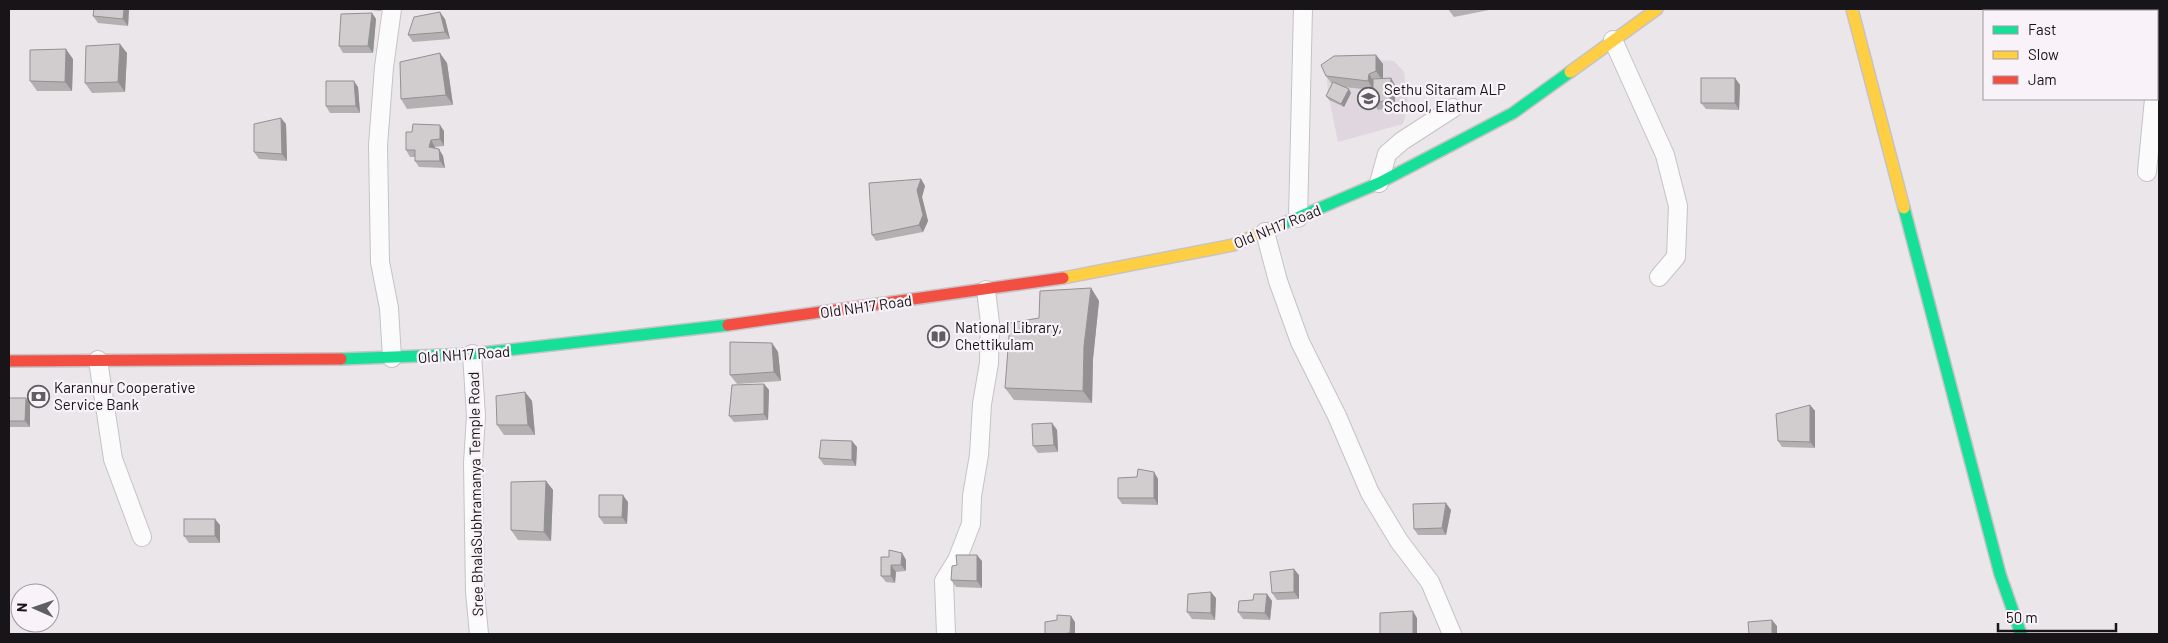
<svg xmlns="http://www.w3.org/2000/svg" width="2168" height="643" font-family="Barlow,sans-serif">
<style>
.built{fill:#e0d6df}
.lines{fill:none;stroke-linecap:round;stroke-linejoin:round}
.street-casing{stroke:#c6c2c5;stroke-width:20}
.fast-casing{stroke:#c6c2c5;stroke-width:14}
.slow-casing{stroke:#c6c2c5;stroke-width:14}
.jam-casing{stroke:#c6c2c5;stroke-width:14}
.street{stroke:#fcfbfc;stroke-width:18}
.fast{stroke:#16e098;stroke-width:11}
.slow{stroke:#ffcf43;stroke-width:11}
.jam{stroke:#f24e42;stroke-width:11}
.wall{fill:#b4b0b2}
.shaded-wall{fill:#929091}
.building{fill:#d1cdcf;stroke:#929091}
.labels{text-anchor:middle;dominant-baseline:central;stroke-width:4.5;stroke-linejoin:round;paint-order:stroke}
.poi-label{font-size:15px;fill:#171517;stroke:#f9f2f8;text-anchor:start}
.street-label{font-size:15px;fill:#171517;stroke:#f9f2f8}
</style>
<rect width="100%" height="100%" fill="#ebe6ea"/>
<!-- built -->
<path class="built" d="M1359,59L1394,61L1404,72L1408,103L1403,124L1338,142L1328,93L1326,68Z"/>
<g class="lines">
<defs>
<g id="street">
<path d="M1613,40L1665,155L1678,206L1676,257L1659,277"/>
<path d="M2157,69L2159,42"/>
<path d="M2147,172L2154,99"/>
<path d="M1379,183L1387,154L1402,141L1453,108"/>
<path d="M1298,218L1303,9"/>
<path d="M1265,232L1278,281L1300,342L1337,416L1370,493L1399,541L1430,582L1452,634"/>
<path d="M472,354L476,416L473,463L475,592L479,634"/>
<path d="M392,358L389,308L380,262L378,145L384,67L392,9"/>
<path d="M98,360L113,459L142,537"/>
<path d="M946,634L944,581L957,560L971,524L972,496L979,455L982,404L989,363L990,323L986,290"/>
</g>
<g id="fast">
<path d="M1904,208L2000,574L2021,634"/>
<path d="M1280,225L1379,183L1513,113L1570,72"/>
<path d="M341,359L472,354L728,325"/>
</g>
<g id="slow">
<path d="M1852,9L1904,208"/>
<path d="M1570,72L1657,9"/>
<path d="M1063,278L1233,245L1280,225"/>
</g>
<g id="jam">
<path d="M728,325L1063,278"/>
<path d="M9,361L341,359"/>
</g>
</defs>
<!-- street casing -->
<use href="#street" class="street-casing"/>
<!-- fast casing -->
<use href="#fast" class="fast-casing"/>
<!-- slow casing -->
<use href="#slow" class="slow-casing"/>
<!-- jam casing -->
<use href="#jam" class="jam-casing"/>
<!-- street -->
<use href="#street" class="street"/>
<!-- fast -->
<use href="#fast" class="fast"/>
<!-- slow -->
<use href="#slow" class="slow"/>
<!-- jam -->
<use href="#jam" class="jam"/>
</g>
<!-- wall -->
<g class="wall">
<path d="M94,9H129L128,26L98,23L93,16Z"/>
<path d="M359,9H381V11Z"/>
<path d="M1448,9H1494L1454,17Z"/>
<path d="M372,13L376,19L373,53H343L339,46Z"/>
<path d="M445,19L450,39L413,42L408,35Z"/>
<path d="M127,53L125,92L92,93L85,83Z"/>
<path d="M1376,55L1383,64V79L1395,85V107L1378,110L1373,103V90L1343,87L1351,93L1344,107L1329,100L1326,96L1332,84L1326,76Z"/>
<path d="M73,59L72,91H37L30,81Z"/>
<path d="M447,63L453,105L407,109L401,99Z"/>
<path d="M1735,78L1740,85L1739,110L1706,109L1701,103Z"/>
<path d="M358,87L360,113H330L326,106Z"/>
<path d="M286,124L287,161L259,159L254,152Z"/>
<path d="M444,131V146L435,147V148L439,149L443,156L445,168L419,167L415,161V157H410L406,150Z"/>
<path d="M921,179L925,186L922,197L928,221L923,232L876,241L872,235Z"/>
<path d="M1091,288L1099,301L1093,359L1092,403L1014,400L1005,388L1039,318Z"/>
<path d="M772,343L778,352L781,381L737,384L730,375Z"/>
<path d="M764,384L769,390L768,420L734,422L729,416Z"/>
<path d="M525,392L532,401L535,435H504L497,425Z"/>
<path d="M9,398L30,405V427H9Z"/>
<path d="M1810,405L1815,411V448L1782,447L1778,441Z"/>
<path d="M1052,423L1057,430L1058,452L1038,453L1033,446Z"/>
<path d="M857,447L856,466L824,465L819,458Z"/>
<path d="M1154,472L1158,479V505L1122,504L1118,498Z"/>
<path d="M546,481L553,490L551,541L518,540L511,530Z"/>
<path d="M628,502L627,524H604L599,517Z"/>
<path d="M1451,510L1446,535H1418L1414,529Z"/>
<path d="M220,525V543H189L184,536Z"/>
<path d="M902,553L906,560V571L896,572L895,583L886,582L881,576L889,557Z"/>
<path d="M982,561V588L956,587L951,580Z"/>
<path d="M1299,575V599L1277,600L1272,593Z"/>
<path d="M1267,594L1272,601L1270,620L1243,619L1238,612L1253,600Z"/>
<path d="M1216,598L1215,620L1192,619L1187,612Z"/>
</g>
<!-- shaded-wall -->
<g class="shaded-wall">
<path d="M124,9H129L128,26L123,19Z"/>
<path d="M440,12L445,19L450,39L445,32Z"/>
<path d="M372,13L376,19L373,53L368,46Z"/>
<path d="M120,44L127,53L125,92L118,82Z"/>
<path d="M66,49L73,59L72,91L65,82Z"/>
<path d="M440,53L447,63L453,105L446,95Z"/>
<path d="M1376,55L1383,64V81L1376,71Z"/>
<path d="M1369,74L1375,83L1374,91L1368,81Z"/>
<path d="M1391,78L1395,85V107L1390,100Z"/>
<path d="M1735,78L1740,85L1739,110L1735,103Z"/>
<path d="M354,81L358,87L360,113L356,106Z"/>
<path d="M1349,89L1351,93L1344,107L1341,104Z"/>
<path d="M281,118L286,124L287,161L282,154Z"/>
<path d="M440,125L444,131V146L440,139Z"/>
<path d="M431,140L435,147L434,154L429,147Z"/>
<path d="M439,149L443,156L445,168L440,161Z"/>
<path d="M921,179L925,186L922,197L928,221L923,232L919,225L917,190Z"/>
<path d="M1091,288L1099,301L1093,359L1092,403L1083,391L1084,346Z"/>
<path d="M772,343L778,352L781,381L774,372Z"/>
<path d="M764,384L769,390L768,420L764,414Z"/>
<path d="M525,392L532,401L535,435L528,425Z"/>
<path d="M26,398L30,405V427L25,421Z"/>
<path d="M1810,405L1815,411V448L1810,442Z"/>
<path d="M1052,423L1057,430L1058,452L1054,445Z"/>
<path d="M852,441L857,447L856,466L852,460Z"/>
<path d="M1154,472L1158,479V505L1154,498Z"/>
<path d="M546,481L553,490L551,541L544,532Z"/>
<path d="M623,495L628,502L627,524L622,517Z"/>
<path d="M1446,503L1451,510L1446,535L1442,528Z"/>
<path d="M215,519L220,525V543L215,536Z"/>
<path d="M902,553L906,560V571L901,565Z"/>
<path d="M977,555L982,561V588L977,581Z"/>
<path d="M891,565L896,572L895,583L891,576Z"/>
<path d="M1294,569L1299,575V599L1294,592Z"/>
<path d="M1211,592L1216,598L1215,620L1211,613Z"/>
<path d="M1267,594L1272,601L1270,620L1265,613Z"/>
<path d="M1413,611L1417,618V634H1413Z"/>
<path d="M1071,616L1075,622V634H1071L1070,633Z"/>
<path d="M1772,620L1777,626V634H1772Z"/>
</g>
<!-- building -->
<g class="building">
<path d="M94,9H124L123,19L93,16Z"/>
<path d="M440,12L445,32L408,35L414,17Z"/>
<path d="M372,13L368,46H339L341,14Z"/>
<path d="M120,44L118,82L85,83L86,46Z"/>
<path d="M66,49L65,82L30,81V50Z"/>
<path d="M440,53L446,95L401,99L400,62Z"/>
<path d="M1376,55V71L1369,74L1368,81L1326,76L1321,65L1334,56Z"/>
<path d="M1391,78L1390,100L1373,103V79Z"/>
<rect x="1701" y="78" width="34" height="25"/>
<path d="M326,81H354L356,106H326Z"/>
<path d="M1333,82L1349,89L1341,104L1326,96Z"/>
<path d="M281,118L282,154L254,152V124Z"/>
<path d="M413,124L440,125V139L431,140L429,147L439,149L440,161H415V150H406V132H412Z"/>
<path d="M921,179L917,190L923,215L919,225L872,235L869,183Z"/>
<path d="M1091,288L1084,346L1083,391L1005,388L1010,323L1039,318L1040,291Z"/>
<path d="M730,342L772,343L774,372L730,375Z"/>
<path d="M764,384V414L729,416L732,385Z"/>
<path d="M525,392L528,425H497L496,396Z"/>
<path d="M9,398H26L25,421H9Z"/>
<path d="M1810,405V442L1778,441L1776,414Z"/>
<path d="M1052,423L1054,445L1033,446L1032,424Z"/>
<path d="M821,440L852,441V460L819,458Z"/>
<path d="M1138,469L1154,472V498H1118V478L1137,477Z"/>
<path d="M546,481L544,532L511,530V482Z"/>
<path d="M599,495H623L622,517H599Z"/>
<path d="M1446,503L1442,528L1414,529L1413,504Z"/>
<rect x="184" y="519" width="31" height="17"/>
<path d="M889,550L902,553L901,565H891V576H881V557H889Z"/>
<path d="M956,555H977V581L951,580L952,566L957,565Z"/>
<path d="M1294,569V592L1272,593L1270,572Z"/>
<path d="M1211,592V613L1187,612L1188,594Z"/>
<path d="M1254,594H1267L1265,613L1238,612L1239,601L1253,600Z"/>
<path d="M1413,611V634H1380V613Z"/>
<path d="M1057,615L1071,616L1070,633L1059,634H1045V622L1057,620Z"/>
<path d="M1772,620V634H1749L1748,622Z"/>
</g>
<!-- icons -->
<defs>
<symbol id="school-ring" viewBox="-11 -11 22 22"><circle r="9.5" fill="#f9f2f8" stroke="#615e61" stroke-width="1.5"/><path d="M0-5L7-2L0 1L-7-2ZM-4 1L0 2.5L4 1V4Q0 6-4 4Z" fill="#615e61"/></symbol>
<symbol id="library-ring" viewBox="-11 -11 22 22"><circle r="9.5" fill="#f9f2f8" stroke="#615e61" stroke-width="1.5"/><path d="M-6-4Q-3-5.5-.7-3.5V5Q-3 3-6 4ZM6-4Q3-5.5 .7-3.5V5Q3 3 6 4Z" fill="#615e61"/></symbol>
<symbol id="bank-ring" viewBox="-11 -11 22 22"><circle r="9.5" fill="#f9f2f8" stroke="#615e61" stroke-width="1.5"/><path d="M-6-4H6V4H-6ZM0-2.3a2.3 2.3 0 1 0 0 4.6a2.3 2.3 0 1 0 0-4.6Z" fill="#615e61"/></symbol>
</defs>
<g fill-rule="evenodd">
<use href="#school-ring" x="1356" y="86" width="25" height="25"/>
<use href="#library-ring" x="926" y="324" width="25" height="25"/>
<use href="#bank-ring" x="26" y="384" width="25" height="25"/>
</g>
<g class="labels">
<!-- poi labels -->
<g class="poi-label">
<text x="1384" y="89">Sethu Sitaram ALP<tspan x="1384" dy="17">School, Elathur</tspan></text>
<text x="955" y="327">National Library,<tspan x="955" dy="17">Chettikulam</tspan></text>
<text x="54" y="387">Karannur Cooperative<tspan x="54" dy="17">Service Bank</tspan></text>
</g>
<!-- street labels -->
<g class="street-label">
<text transform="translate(1277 226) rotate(-22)">Old NH17 Road</text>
<text transform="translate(866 306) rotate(-8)">Old NH17 Road</text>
<text transform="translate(464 354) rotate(-4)">Old NH17 Road</text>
<text transform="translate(475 494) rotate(-91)">Sree BhalaSubhramanya Temple Road</text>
</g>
</g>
<!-- border -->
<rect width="2168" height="643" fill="none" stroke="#171517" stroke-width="20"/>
<!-- legend -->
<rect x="1983" y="10" width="175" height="90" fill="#f9f2f8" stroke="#9f9a9e"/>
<rect x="1993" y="26" width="25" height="8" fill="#16e098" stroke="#9f9a9e"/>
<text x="2028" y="35" font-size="15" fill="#171517">Fast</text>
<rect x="1993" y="51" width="25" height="8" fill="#ffcf43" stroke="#9f9a9e"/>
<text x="2028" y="60" font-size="15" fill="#171517">Slow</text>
<rect x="1993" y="76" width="25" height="8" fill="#f24e42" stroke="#9f9a9e"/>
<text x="2028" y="85" font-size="15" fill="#171517">Jam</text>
<!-- north arrow -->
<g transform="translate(35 608) rotate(272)"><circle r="24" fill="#f9f2f8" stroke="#9f9a9e"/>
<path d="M0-4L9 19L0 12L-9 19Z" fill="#615e61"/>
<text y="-8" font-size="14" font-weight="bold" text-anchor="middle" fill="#171517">N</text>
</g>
<!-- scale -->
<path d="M1998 623v8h118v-8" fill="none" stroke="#171517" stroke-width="2.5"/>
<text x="2006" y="623" font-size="15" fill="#171517" stroke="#f9f2f8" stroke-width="4" paint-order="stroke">50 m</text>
</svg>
